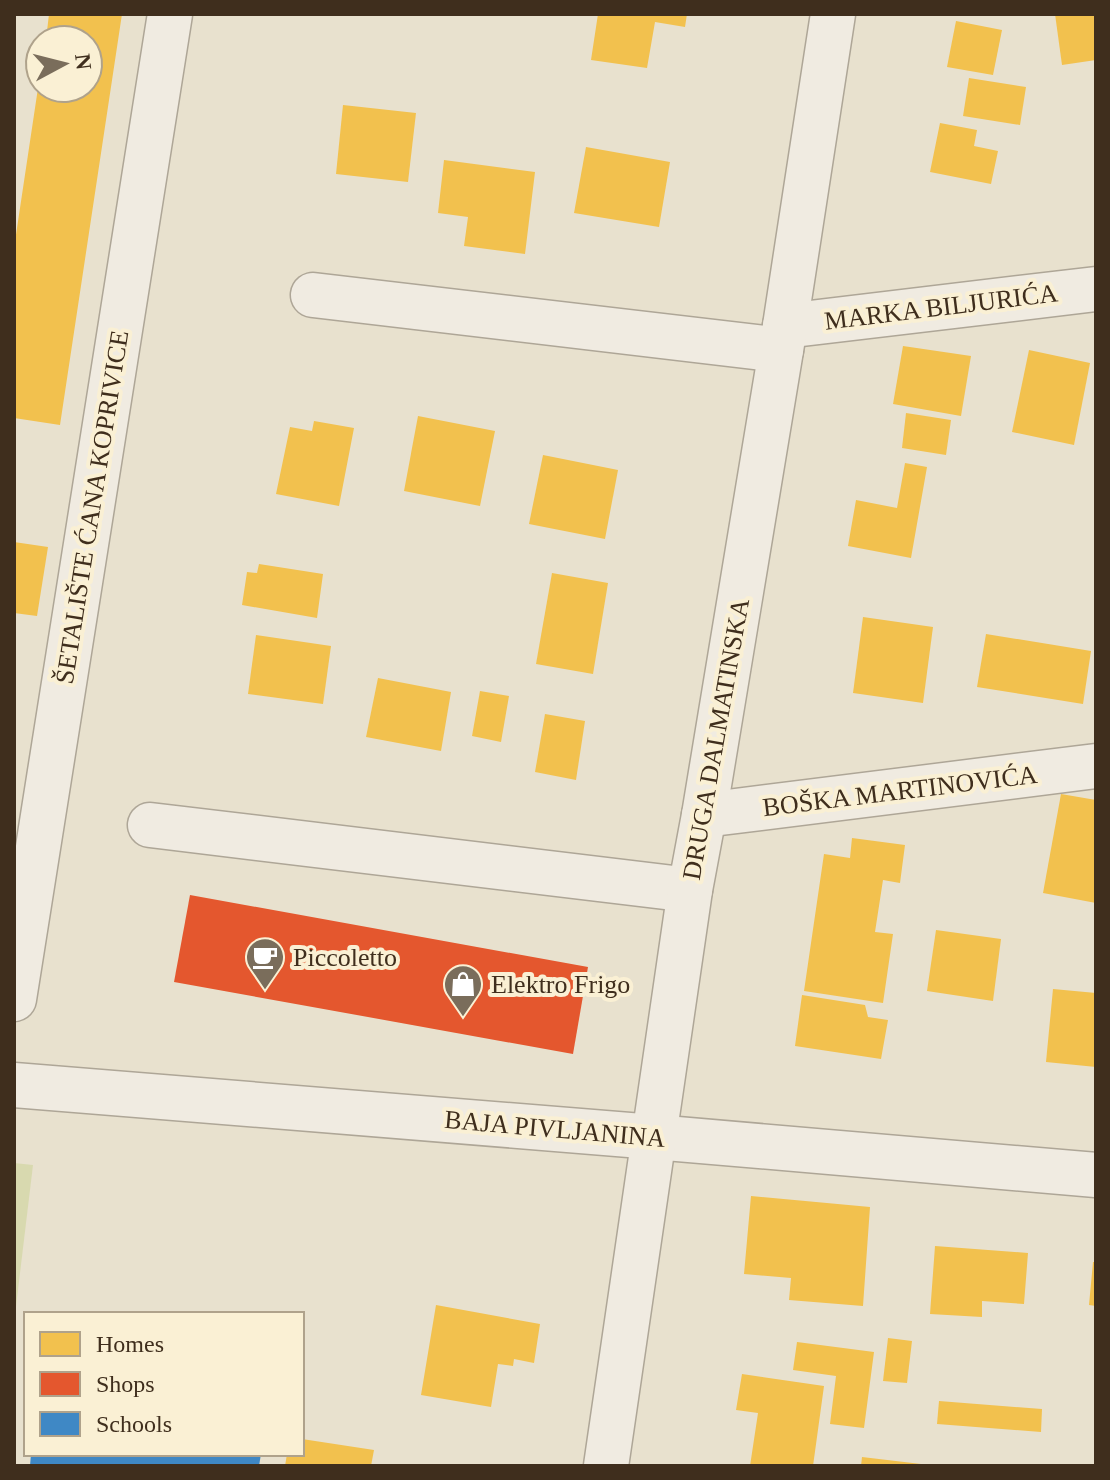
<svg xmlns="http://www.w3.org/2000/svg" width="1110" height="1480" font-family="Georgia,serif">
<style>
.green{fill:#d8d9af}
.homes{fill:#f2c14e}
.shops{fill:#e4572e}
.schools{fill:#3f88c5}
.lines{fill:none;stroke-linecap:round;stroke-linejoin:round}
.minor-casing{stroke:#aea697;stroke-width:47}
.minor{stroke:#f0ebe1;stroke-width:44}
.labels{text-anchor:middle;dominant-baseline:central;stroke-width:8;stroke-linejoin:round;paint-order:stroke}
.street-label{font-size:26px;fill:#3f2e1d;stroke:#faf0d4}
.poi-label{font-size:26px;fill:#3f2e1d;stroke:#faf0d4;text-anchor:start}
</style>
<rect width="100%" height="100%" fill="#e8e1ce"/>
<!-- green -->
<path class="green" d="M14,1163L33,1165L14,1323Z"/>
<!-- homes -->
<g class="homes">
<path d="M49,14H122L60,425L14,418V248L38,88H88V40H46Z"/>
<path d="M598,14H687L685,27L655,22L647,68L591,60Z"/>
<path d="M1055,14H1096V60L1062,65Z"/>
<path d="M956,21L1002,30L993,75L947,67Z"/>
<path d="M969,78L1026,87L1020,125L963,116Z"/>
<path d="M343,105L416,113L408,182L336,174Z"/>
<path d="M940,123L977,130L974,146L998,151L991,184L930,172Z"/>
<path d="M586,147L670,162L659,227L574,213Z"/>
<path d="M444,160L535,172L525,254L464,246L468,217L438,213Z"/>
<path d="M903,346L971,356L961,416L893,404Z"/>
<path d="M1029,350L1090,363L1074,445L1012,432Z"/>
<path d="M906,413L951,420L946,455L902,448Z"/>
<path d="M418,416L495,431L480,506L404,491Z"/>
<path d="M314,421L354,428L339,506L276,494L290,427L312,431Z"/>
<path d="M543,455L618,470L605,539L529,524Z"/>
<path d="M905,463L927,467L911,558L848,546L856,500L897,508Z"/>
<path d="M14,542L48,547L37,616L14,613Z"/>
<path d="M259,564L323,574L317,618L242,605L247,572L257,573Z"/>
<path d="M552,573L608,583L593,674L536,664Z"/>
<path d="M863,617L933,627L923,703L853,693Z"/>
<path d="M986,634L1091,651L1083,704L977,687Z"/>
<path d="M256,635L331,646L323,704L248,694Z"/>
<path d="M378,678L451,692L441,751L366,737Z"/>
<path d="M480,691L509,696L501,742L472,736Z"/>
<path d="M545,714L585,721L576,780L535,772Z"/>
<path d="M1061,794L1096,800V903L1043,893Z"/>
<path d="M852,838L905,845L900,883L883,880L875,932L893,934L883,1003L804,991L824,854L850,858Z"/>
<path d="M936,930L1001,939L993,1001L927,991Z"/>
<path d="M1053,989L1096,993V1067L1046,1062Z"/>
<path d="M802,995L865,1005L868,1017L888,1020L881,1059L795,1046Z"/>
<path d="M751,1196L870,1207L863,1306L789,1300L791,1278L744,1274Z"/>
<path d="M935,1246L1028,1253L1024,1304L982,1301V1317L930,1314Z"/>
<path d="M1093,1262H1096V1306L1089,1305Z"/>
<path d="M436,1305L540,1324L534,1363L514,1359L513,1366L498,1364L491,1407L421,1395Z"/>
<path d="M888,1338L912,1341L907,1383L883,1381Z"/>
<path d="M797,1342L874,1352L864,1428L830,1424L836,1376L793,1370Z"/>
<path d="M742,1374L824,1386L813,1466H750L758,1413L736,1410Z"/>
<path d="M939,1401L1042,1409L1041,1432L937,1424Z"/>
<path d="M302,1439L374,1450L371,1466H285L287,1454H302Z"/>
<path d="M862,1457L921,1464V1466H861Z"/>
</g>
<!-- shops -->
<path class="shops" d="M190,895L588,967L573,1054L174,982Z"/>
<!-- schools -->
<path class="schools" d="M31,1454H261L259,1466H30Z"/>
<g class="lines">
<defs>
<g id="minor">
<path d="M313,295L781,350"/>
<path d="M785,326L1096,289"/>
<path d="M704,815L1096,766"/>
<path d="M150,825L690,890"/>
<path d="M14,999L170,14"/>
<path d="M14,1085L654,1137L1096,1175"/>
<path d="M606,1466L690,890L704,815L785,326L833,14"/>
</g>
</defs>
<!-- minor casing -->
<use href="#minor" class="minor-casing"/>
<!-- minor -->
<use href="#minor" class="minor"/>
</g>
<!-- icons -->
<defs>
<symbol id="cafe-pin" viewBox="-11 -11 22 30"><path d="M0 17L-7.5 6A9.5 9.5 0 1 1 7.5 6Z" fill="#7a6d5b" stroke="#faf0d4"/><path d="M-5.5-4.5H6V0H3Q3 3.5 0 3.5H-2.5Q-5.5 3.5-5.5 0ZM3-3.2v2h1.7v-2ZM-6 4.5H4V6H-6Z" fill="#fff"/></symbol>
<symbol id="shop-pin" viewBox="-11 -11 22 30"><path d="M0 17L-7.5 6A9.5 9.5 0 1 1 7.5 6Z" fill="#7a6d5b" stroke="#faf0d4"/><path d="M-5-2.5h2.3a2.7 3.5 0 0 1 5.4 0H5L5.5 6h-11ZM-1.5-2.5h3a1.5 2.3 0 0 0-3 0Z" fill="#fff"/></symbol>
</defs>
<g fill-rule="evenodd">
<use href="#cafe-pin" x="243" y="935" width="44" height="60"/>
<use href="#shop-pin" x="441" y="962" width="44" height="60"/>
</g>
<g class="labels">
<!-- street labels -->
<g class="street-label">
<text transform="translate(941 307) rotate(-7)">MARKA BILJURIĆA</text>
<text transform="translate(92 507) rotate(-81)">ŠETALIŠTE ĆANA KOPRIVICE</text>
<text transform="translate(716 739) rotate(-80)">DRUGA DALMATINSKA</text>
<text transform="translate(900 791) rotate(-7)">BOŠKA MARTINOVIĆA</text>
<text transform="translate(555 1129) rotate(5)">BAJA PIVLJANINA</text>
</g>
<!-- poi labels -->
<g class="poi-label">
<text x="293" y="957">Piccoletto</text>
<text x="491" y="984">Elektro Frigo</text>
</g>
</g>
<!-- border -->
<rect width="1110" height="1480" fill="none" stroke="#3f2e1d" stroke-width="32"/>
<!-- legend -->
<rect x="24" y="1312" width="280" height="144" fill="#faf0d4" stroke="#afa28b" stroke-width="2"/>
<rect x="40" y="1332" width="40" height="24" fill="#f2c14e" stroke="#afa28b" stroke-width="2"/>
<text x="96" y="1352" font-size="24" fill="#3f2e1d">Homes</text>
<rect x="40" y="1372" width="40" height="24" fill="#e4572e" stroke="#afa28b" stroke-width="2"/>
<text x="96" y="1392" font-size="24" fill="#3f2e1d">Shops</text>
<rect x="40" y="1412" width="40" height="24" fill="#3f88c5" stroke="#afa28b" stroke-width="2"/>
<text x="96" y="1432" font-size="24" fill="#3f2e1d">Schools</text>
<!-- north arrow -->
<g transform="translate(64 64) rotate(83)"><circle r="38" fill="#faf0d4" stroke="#afa28b" stroke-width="2"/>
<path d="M0-6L14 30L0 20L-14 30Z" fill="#7a6d5b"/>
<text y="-12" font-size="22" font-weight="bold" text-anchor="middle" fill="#3f2e1d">N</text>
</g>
</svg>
